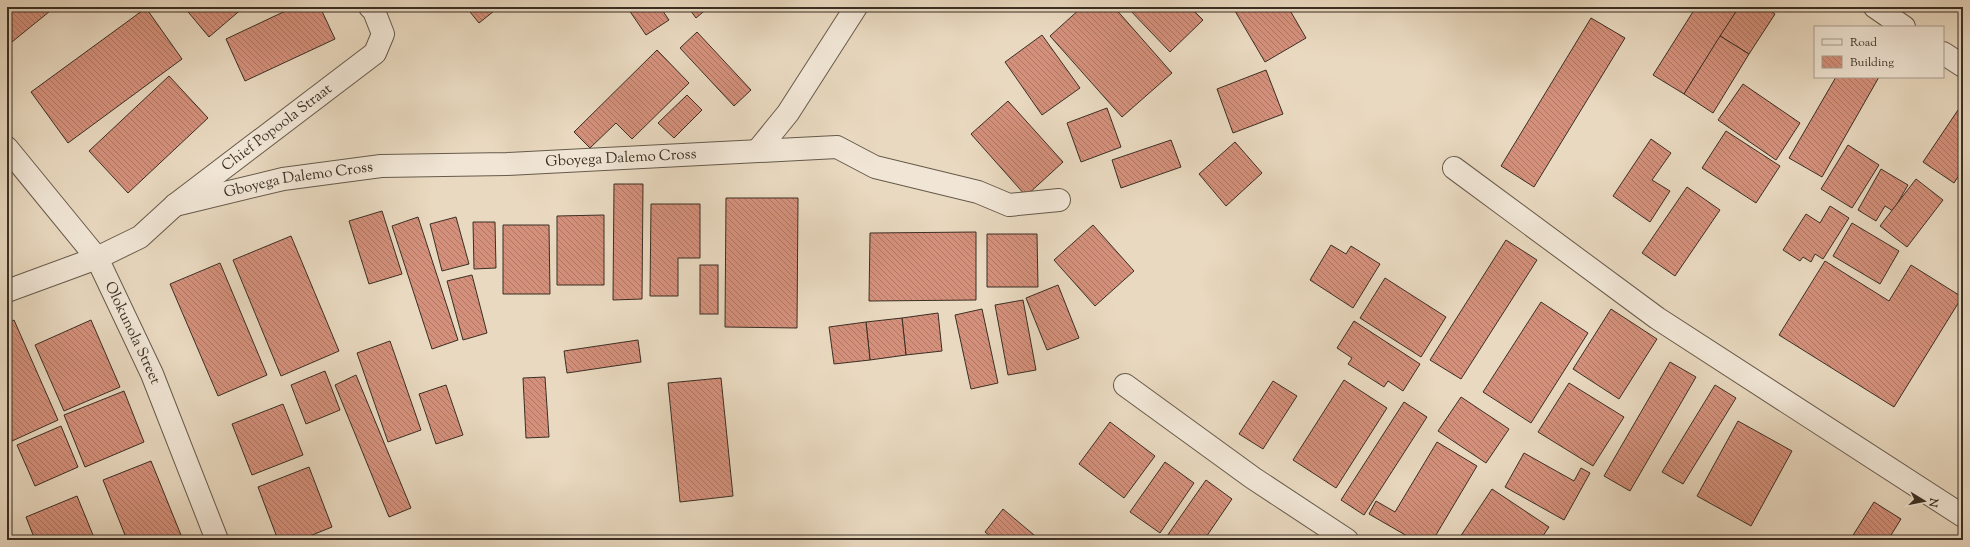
<svg xmlns="http://www.w3.org/2000/svg" width="1970" height="547" font-family="'Sorts Mill Goudy',serif">
<style>
.building{fill:url(#building-back-hatch);stroke:#3b2f24}
.lines{fill:none;stroke-linecap:round;stroke-linejoin:round}
.street-casing{stroke:#665a4b;stroke-width:24}
.street{stroke:#f1e6d6;stroke-width:22}
.labels{text-anchor:middle;dominant-baseline:central;stroke-width:3.5;stroke-linejoin:round;paint-order:stroke}
.street-label{font-size:15px;fill:#3b2f24;stroke:#f1e6d6}
</style>
<defs>
<pattern id="building-back-hatch" width="6" height="6" patternUnits="userSpaceOnUse"><rect width="6" height="6" fill="#d4907b"/><path d="M-1 5l2 2M0 0l6 6M5-1l2 2" fill="none" stroke="#ad7665"/></pattern>
</defs>
<rect width="100%" height="100%" fill="#e9d9c0"/>
<filter id="stains"><feTurbulence type="fractalNoise" baseFrequency=".005" numOctaves="4"/><feColorMatrix values="0 0 0 0 .2 0 0 0 0 .09 0 0 0 0 .02 0 0 0 .5 -.17"/></filter>
<radialGradient id="worn" r=".72"><stop offset=".6" stop-color="#630" stop-opacity="0"/><stop offset="1" stop-color="#630" stop-opacity=".3"/></radialGradient>
<!-- building -->
<g class="building">
<path d="M7,7H55L7,46Z"/>
<path d="M184,7H244L209,37Z"/>
<path d="M294,7H320L335,39L245,81L226,39Z"/>
<path d="M466,7H499L479,23Z"/>
<path d="M627,7H660L669,20L646,35Z"/>
<path d="M688,7H709L696,18Z"/>
<path d="M1082,7H1114L1172,73L1122,117L1050,36Z"/>
<path d="M1127,7H1190L1203,20L1170,52Z"/>
<path d="M1242,7H1288L1306,38L1265,62L1235,11Z"/>
<path d="M1696,7H1739L1684,94L1653,75Z"/>
<path d="M1739,7H1765L1775,14L1749,54L1720,36Z"/>
<path d="M146,8L182,59L68,143L31,92Z"/>
<path d="M1591,18L1625,38L1534,187L1501,166Z"/>
<path d="M697,32L751,90L734,106L680,48Z"/>
<path d="M1042,35L1080,88L1042,115L1005,62Z"/>
<path d="M1720,36L1749,54L1713,113L1684,94Z"/>
<path d="M657,50L689,83L632,139L616,123L590,148L574,132Z"/>
<path d="M1266,70L1283,114L1233,133L1217,89Z"/>
<path d="M169,76L208,118L128,193L89,151Z"/>
<path d="M1836,77H1879L1822,177L1789,158Z"/>
<path d="M1743,84L1800,123L1776,160L1718,120Z"/>
<path d="M687,95L702,110L674,138L658,123Z"/>
<path d="M1008,101L1063,162L1026,196L971,134Z"/>
<path d="M1107,108L1121,147L1081,162L1067,123Z"/>
<path d="M1958,110L1963,114V169L1954,183L1923,162Z"/>
<path d="M1726,131L1780,166L1756,203L1702,168Z"/>
<path d="M1651,139L1671,153L1652,180L1670,191L1650,222L1613,196Z"/>
<path d="M1171,140L1181,167L1121,188L1112,160Z"/>
<path d="M1235,142L1262,173L1226,206L1199,174Z"/>
<path d="M1848,145L1879,165L1852,208L1821,189Z"/>
<path d="M1881,169L1908,185L1893,211L1885,206L1876,221L1858,210Z"/>
<path d="M1916,179L1943,200L1907,247L1880,226Z"/>
<path d="M614,184H643L642,299L613,300Z"/>
<path d="M1687,187L1720,210L1675,276L1642,253Z"/>
<path d="M726,198H798L797,328L725,327Z"/>
<path d="M651,204H700V258H678V296H650Z"/>
<path d="M1830,206L1849,218L1823,259L1815,254L1811,262L1803,257L1800,261L1783,250L1806,214L1820,223Z"/>
<path d="M382,211L402,274L369,284L349,221Z"/>
<path d="M604,215V285H557V216Z"/>
<path d="M418,217L458,340L432,349L392,226Z"/>
<path d="M456,217L469,264L442,271L430,224Z"/>
<path d="M473,222H495L496,268L474,269Z"/>
<path d="M1852,223L1899,251L1880,284L1833,256Z"/>
<path d="M503,225H549L550,294H503Z"/>
<path d="M1093,225L1134,271L1095,306L1054,260Z"/>
<path d="M976,232V300L869,301L870,233Z"/>
<path d="M987,234H1037L1038,287H987Z"/>
<path d="M291,236L339,351L281,376L233,260Z"/>
<path d="M1506,240L1537,260L1461,379L1430,360Z"/>
<path d="M1331,245L1346,254L1351,246L1380,264L1353,308L1310,280Z"/>
<path d="M1825,261L1889,301L1911,265L1962,297L1894,407L1779,335Z"/>
<path d="M220,263L267,375L218,396L170,284Z"/>
<rect x="700" y="265" width="18" height="49"/>
<path d="M472,275L487,333L463,340L447,281Z"/>
<path d="M1385,278L1446,317L1421,357L1360,318Z"/>
<path d="M1058,285L1079,338L1047,350L1026,298Z"/>
<path d="M1023,300L1036,370L1008,375L995,305Z"/>
<path d="M1541,302L1588,333L1531,423L1483,392Z"/>
<path d="M982,309L998,383L971,389L955,315Z"/>
<path d="M1611,309L1657,339L1619,399L1573,369Z"/>
<path d="M938,313L942,351L906,355L902,318Z"/>
<path d="M902,318L906,355L870,360L866,322Z"/>
<path d="M14,320L58,420L12,441L7,429V324Z"/>
<path d="M91,320L120,387L64,411L35,345Z"/>
<path d="M1354,321L1420,364L1403,391L1388,381L1384,387L1348,364L1352,358L1337,348Z"/>
<path d="M866,322L870,360L834,364L829,327Z"/>
<path d="M638,340L641,362L567,373L564,351Z"/>
<path d="M390,341L421,430L388,442L357,353Z"/>
<path d="M1670,362L1696,377L1630,491L1604,476Z"/>
<path d="M325,371L340,410L306,424L291,385Z"/>
<path d="M356,375L411,508L389,517L335,385Z"/>
<path d="M545,377L549,437L526,438L523,378Z"/>
<path d="M721,378L733,496L680,502L668,383Z"/>
<path d="M1344,380L1387,408L1336,488L1293,460Z"/>
<path d="M1273,381L1297,396L1263,449L1239,434Z"/>
<path d="M1569,383L1624,417L1593,466L1538,432Z"/>
<path d="M446,385L463,435L436,444L419,394Z"/>
<path d="M1715,385L1736,398L1683,484L1662,472Z"/>
<path d="M124,391L144,442L85,467L64,415Z"/>
<path d="M1461,397L1509,429L1486,463L1438,431Z"/>
<path d="M1404,402L1427,417L1364,515L1341,500Z"/>
<path d="M283,404L303,455L252,475L232,424Z"/>
<path d="M1738,421L1792,451L1751,526L1697,496Z"/>
<path d="M1110,422L1155,456L1124,498L1079,464Z"/>
<path d="M61,426L78,467L35,486L17,445Z"/>
<path d="M1437,442L1477,466L1433,540H1414L1369,514L1376,501L1395,512Z"/>
<path d="M1524,453L1574,481L1581,468L1590,473L1564,520L1505,487Z"/>
<path d="M151,461L183,540H127L103,480Z"/>
<path d="M1165,462L1194,483L1160,533L1130,512Z"/>
<path d="M309,467L332,527L300,540H278L258,487Z"/>
<path d="M1206,480L1232,499L1204,540H1167L1165,539Z"/>
<path d="M1492,489L1549,527L1540,540H1458Z"/>
<path d="M77,496L95,540H35L26,517Z"/>
<path d="M1874,502L1901,519L1888,540H1850Z"/>
<path d="M1003,509L1040,540H995L985,532Z"/>
<path d="M7,527L13,540H7Z"/>
</g>
<g class="lines">
<defs>
<g id="street">
<path d="M1875,7L1904,27"/>
<path d="M1943,53L1963,66"/>
<path id="s1" d="M7,148L97,258L152,374L217,540"/>
<path d="M758,150L788,113L856,7"/>
<path d="M1454,168L1657,318L1963,516"/>
<path id="s2" d="M175,205L283,179L381,166L507,164L837,147L875,167L978,192L1009,205L1059,200"/>
<path id="s3" d="M7,291L97,258L140,237L175,205L375,53L383,34L374,11L370,7"/>
<path d="M1125,385L1253,478L1347,540"/>
</g>
</defs>
<!-- street casing -->
<use href="#street" class="street-casing"/>
<!-- street -->
<use href="#street" class="street"/>
</g>
<g class="labels">
<!-- street labels -->
<g class="street-label">
<text stroke="none"><textPath href="#s3" startOffset="319">Chief Popoola Straat</textPath></text>
<text stroke="none"><textPath href="#s2" startOffset="450">Gboyega Dalemo Cross</textPath></text>
<text stroke="none"><textPath href="#s2" startOffset="126">Gboyega Dalemo Cross</textPath></text>
<text stroke="none"><textPath href="#s1" startOffset="225">Olokunola Street</textPath></text>
</g>
</g>
<!-- margin -->
<rect width="1970" height="547" fill="none" stroke="#e9d9c0" stroke-width="24"/>
<rect x="8" y="8" width="1954" height="531" fill="none" stroke="#3b2f24" stroke-width="2"/>
<rect x="12" y="12" width="1946" height="523" fill="none" stroke="#3b2f24"/>
<!-- legend -->
<rect x="1814" y="26" width="130" height="52" fill="#f1e6d6" stroke="#a89d8f"/>
<rect x="1822" y="39" width="20" height="6" fill="#f1e6d6" stroke="#a89d8f"/>
<text x="1850" y="46" font-size="12" fill="#3b2f24">Road</text>
<rect x="1822" y="56" width="20" height="12" fill="url(#building-back-hatch)" stroke="#a89d8f"/>
<text x="1850" y="66" font-size="12" fill="#3b2f24">Building</text>
<!-- north arrow -->
<g transform="translate(1924 501) rotate(100)" stroke="#f1e6d6" stroke-width="3" paint-order="stroke">
<path d="M0-3L7 15L0 10L-7 15Z" fill="#3b2f24"/>
<text y="-6" font-size="11" font-weight="bold" text-anchor="middle" fill="#3b2f24">N</text>
</g>
<rect width="100%" height="100%" filter="url(#stains)"/>
<rect width="100%" height="100%" fill="url(#worn)"/>
</svg>
